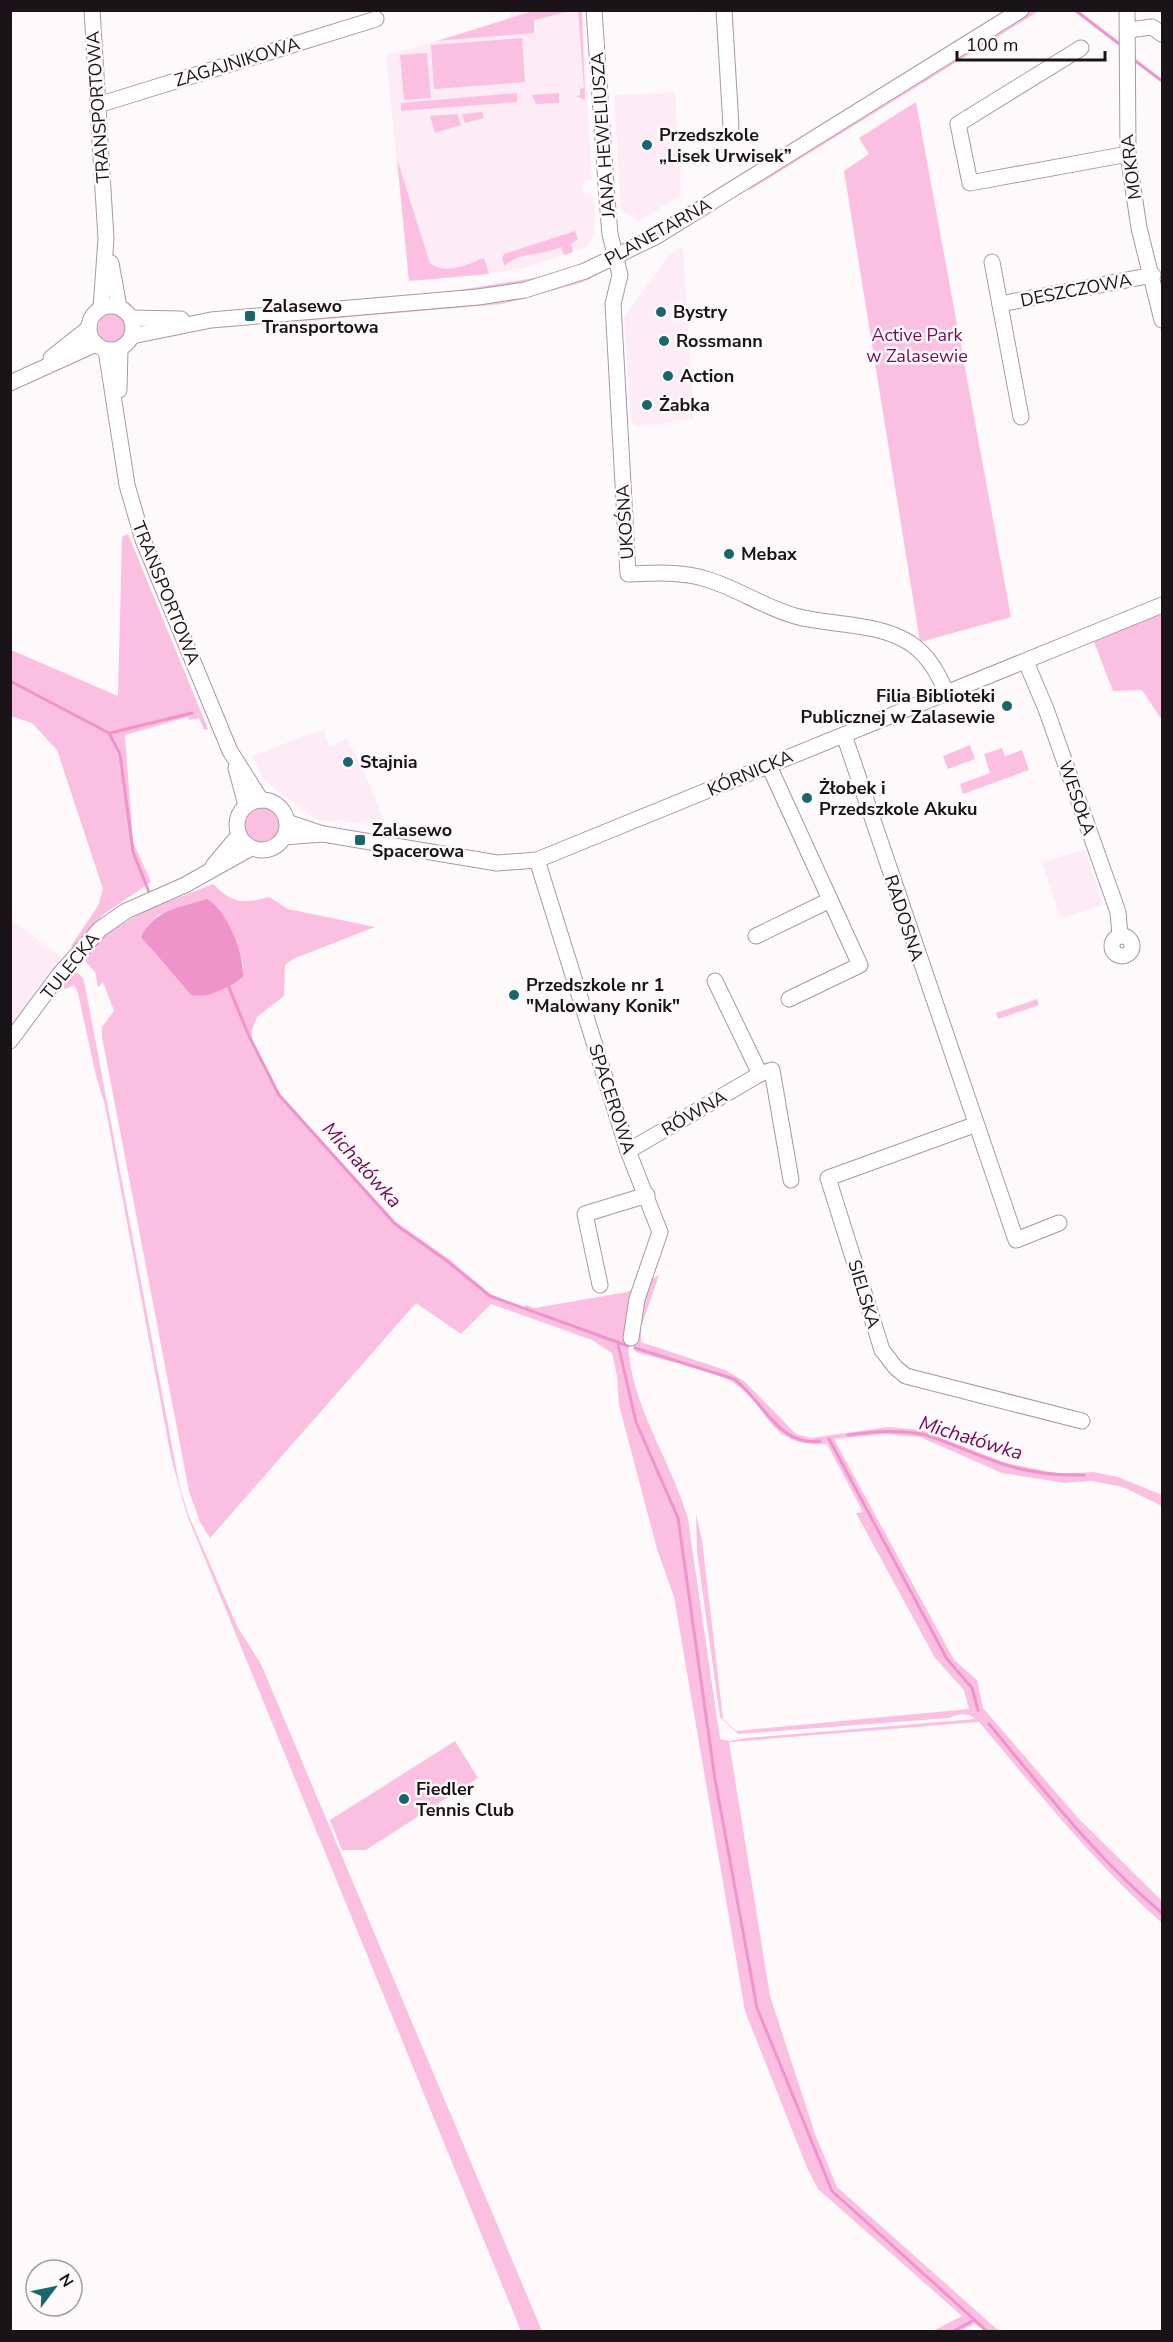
<svg xmlns="http://www.w3.org/2000/svg" width="1173" height="2342" font-family="'Nunito Sans',sans-serif">
<style>
.built{fill:#fdecf5}
.green{fill:#fbbfe1;fill-rule:evenodd}
.water{fill:#ef94ca}
.lines{fill:none;stroke-linecap:round;stroke-linejoin:round}
.stream{stroke:#ef94ca;stroke-width:3}
.minor-casing{stroke:#aa97a1;stroke-width:17}
.minor{stroke:#fff;stroke-width:15}
.poi-dot{fill:#19666e;stroke:#fefafc;stroke-width:2}
.labels{text-anchor:middle;dominant-baseline:central;stroke-width:5;stroke-linejoin:round;paint-order:stroke}
.street-label{font-size:18px;fill:#1a1317;stroke:#fefafc}
.poi-label{font-size:18px;font-weight:bold;fill:#1a1317;stroke:#fefafc;text-anchor:start}
.park-label{font-size:18px;fill:#760757;stroke:#fefafc}
.water-label{font-size:20px;font-style:italic;fill:#760957;stroke:#fefafc}
</style>
<rect width="100%" height="100%" fill="#fefafc"/>
<!-- built -->
<g class="built">
<path d="M509,11H582L592,180L583,181L584,194H593L595,233L586,247L524,268L497,273L409,281L386,56L511,18Z"/>
<path d="M675,92L681,195L639,221L621,210L614,95Z"/>
<path d="M683,247L694,419L639,427L631,421L624,317L669,255Z"/>
<path d="M323,729L330,746L347,738L372,789L385,825L316,820L265,781L252,756Z"/>
<path d="M1085,849L1103,905L1061,919L1042,863Z"/>
<path d="M10,919L62,958L11,1026H10Z"/>
</g>
<!-- green -->
<g class="green">
<path d="M536,10L570,11L534,20V33L437,41Z"/>
<path d="M578,11H582L585,100L576,96L580,95V89L584,88Z"/>
<path d="M1031,11H1039L750,190L746,187Z"/>
<path d="M522,38L525,82L434,89L431,45Z"/>
<path d="M427,53L431,98L404,100L400,55Z"/>
<path d="M517,93V102L401,111V103Z"/>
<path d="M559,93V103L536,104L532,95Z"/>
<path d="M916,102L1011,617L920,642L844,171L869,154L859,138Z"/>
<path d="M482,112L484,118L465,123L462,114Z"/>
<path d="M457,114L461,125L435,133L430,116Z"/>
<path d="M397,159L430,263C446,276 467,264 484,258L489,274L409,281Z"/>
<path d="M699,199L704,201L637,240L638,236Z"/>
<path d="M575,231L578,239L571,244L573,252L564,255L561,247C542,256 516,252 505,266L502,258L504,254Z"/>
<path d="M593,275L590,279L580,283L502,304L292,322L287,319Z"/>
<path d="M540,277L523,284L452,293L453,291Z"/>
<circle cx="112" cy="328" r="14"/>
<path d="M128,534L208,729L204,730L199,718L189,720L188,717L125,735L133,842L151,882L104,914L73,948L71,946L98,906L103,889L57,750L32,723L11,716V650L118,696L122,537Z"/>
<path d="M1162,612V720L1142,690L1113,691L1094,642Z"/>
<path d="M970,745L975,759L948,769L943,756Z"/>
<path d="M1002,748L1005,756L1022,750L1029,770L963,794L960,784L990,773L984,754Z"/>
<circle cx="262" cy="825" r="17"/>
<path d="M213,884C233,904 243,904 269,897L288,909L375,927L293,959L285,965L284,996L257,1017L252,1030V1040L279,1093L396,1222L449,1259L490,1294L523,1308L526,1305L535,1308L627,1292L639,1286C635,1303 627,1323 628,1340C629,1404 671,1459 688,1519L720,1739L729,1741L747,1738L975,1719C967,1712 958,1714 949,1718L738,1734L720,1717L697,1552L696,1514L702,1540L723,1719L736,1731L969,1709L964,1690L935,1658L856,1513L863,1512L827,1444C762,1447 774,1406 729,1380C706,1368 662,1360 636,1352L633,1345L644,1283L659,1275L641,1327V1342L725,1370L744,1381L796,1434L811,1438L888,1427L921,1430L1006,1463L1060,1474L1093,1472L1118,1477L1162,1495V1506L1123,1487L1091,1481L1065,1483L1002,1473L920,1437L885,1434L834,1439L954,1660L977,1680L983,1708L1078,1818L1162,1901V1923C1094,1863 1038,1792 979,1722L729,1742L770,1996L815,2134L837,2187L999,2331H984L975,2324L960,2331H933L962,2316L818,2189L808,2170L745,2011L674,1597L657,1549L619,1405L617,1376L612,1353L592,1340L491,1304L461,1334L416,1303L210,1538L200,1522L189,1491L102,1037V1027L114,1011L103,982L98,987L95,972L86,962V957L108,932L145,911ZM159,914L228,924L244,967C229,992 219,994 191,995L150,948L147,926Z"/>
<path d="M75,971L83,978L86,991L179,1483L188,1514L238,1628L261,1664L542,2331H521L187,1515L171,1457L105,1105L96,1076L78,993L74,985L65,989L63,985Z"/>
<path d="M1037,999L1039,1005L998,1019L996,1013Z"/>
<path d="M455,1741L478,1778L366,1850H342L330,1820Z"/>
</g>
<!-- water -->
<path class="water" d="M207,899C228,911 244,954 243,977C228,988 209,999 191,995L141,937C155,909 179,908 207,899Z"/>
<g class="lines">
<!-- stream -->
<g class="stream">
<path d="M1075,10L1122,46"/>
<path d="M1133,59L1162,81"/>
<path d="M10,681L109,733L120,754L133,852L149,892"/>
<path d="M110,733L192,713"/>
<path d="M228,985L249,1036L279,1095L395,1224L447,1261L490,1296L628,1346"/>
<path d="M618,1344L636,1422L678,1518L715,1779L757,2008L832,2191L988,2332"/>
<path d="M635,1348L734,1379C763,1400 778,1447 820,1441"/>
<path d="M848,1435C874,1431 900,1429 926,1435C946,1441 966,1451 986,1458C1018,1471 1050,1476 1084,1475"/>
<path d="M829,1439L947,1659L972,1688L978,1710"/>
<path d="M989,1724C1044,1790 1096,1858 1162,1913"/>
<path d="M952,2332L974,2320"/>
</g>
<defs>
<g id="minor">
<path d="M92,10L106,239L101,308"/>
<path d="M594,10L607,199L610,234L620,275L613,304L628,574C654,573 680,571 706,579C737,588 763,607 795,616C832,626 877,622 910,643C929,656 938,673 947,694"/>
<path d="M724,10L731,126"/>
<path d="M1127,10L1128,154L1139,228L1162,320"/>
<path d="M1128,30L1152,27L1162,34"/>
<path d="M1081,48L958,124L970,183L1128,154"/>
<path d="M98,105L376,19"/>
<path d="M992,262L1021,417"/>
<path d="M111,263L119,307"/>
<path d="M1000,304L1153,275"/>
<circle cx="111" cy="328" r="22"/>
<path d="M131,318L181,319"/>
<path d="M132,336L211,320L478,297L525,290L585,271L657,236L1021,10"/>
<path d="M106,350L127,485L143,540L230,751L261,800"/>
<path d="M51,358L89,328"/>
<path d="M10,383L96,344"/>
<path d="M119,390L120,349"/>
<path d="M1026,662L1046,709L1118,912L1120,936"/>
<path d="M844,735L1016,1240L1059,1223"/>
<path d="M769,766L860,965L789,999"/>
<path d="M236,768L246,805"/>
<circle cx="262" cy="825" r="25"/>
<path d="M287,822L323,834L497,863L537,860L1162,605"/>
<path d="M284,837L323,834"/>
<path d="M537,860L628,1151L660,1232L637,1299L631,1338"/>
<path d="M213,866L239,835"/>
<path d="M756,936L830,900"/>
<circle cx="1122" cy="946" r="10"/>
<path d="M715,981L760,1074"/>
<path d="M10,1041L59,975L100,929L126,911L185,885L251,848"/>
<path d="M974,1125L828,1178L882,1350L896,1368L906,1376L1082,1421"/>
<path d="M628,1151L760,1074L772,1070L791,1180"/>
<path d="M600,1285L585,1214L647,1195"/>
</g>
</defs>
<!-- minor casing -->
<use href="#minor" class="minor-casing"/>
<!-- minor -->
<use href="#minor" class="minor"/>
</g>
<!-- markers -->
<g class="poi-dot">
<circle cx="647" cy="145" r="6"/>
<circle cx="661" cy="312" r="6"/>
<rect x="244" y="310" width="12" height="12" rx="3"/>
<circle cx="664" cy="341" r="6"/>
<circle cx="668" cy="376" r="6"/>
<circle cx="647" cy="405" r="6"/>
<circle cx="729" cy="554" r="6"/>
<circle cx="1007" cy="706" r="6"/>
<circle cx="348" cy="762" r="6"/>
<circle cx="807" cy="798" r="6"/>
<rect x="354" y="834" width="12" height="12" rx="3"/>
<circle cx="514" cy="995" r="6"/>
<circle cx="404" cy="1799" r="6"/>
</g>
<g class="labels">
<!-- street labels -->
<g class="street-label">
<text transform="translate(237 62) rotate(-17)">ZAGAJNIKOWA</text>
<text transform="translate(98 107) rotate(-94)">TRANSPORTOWA</text>
<text transform="translate(603 135) rotate(-94)">JANA HEWELIUSZA</text>
<text transform="translate(1131 167) rotate(-97)">MOKRA</text>
<text transform="translate(658 232) rotate(-29)">PLANETARNA</text>
<text transform="translate(1076 290) rotate(-11)">DESZCZOWA</text>
<text transform="translate(625 522) rotate(-94)">UKOŚNA</text>
<text transform="translate(166 593) rotate(68)">TRANSPORTOWA</text>
<text transform="translate(750 773) rotate(-23)">KÓRNICKA</text>
<text transform="translate(1077 798) rotate(71)">WESOŁA</text>
<text transform="translate(904 918) rotate(72)">RADOSNA</text>
<text transform="translate(70 966) rotate(-51)">TULECKA</text>
<text transform="translate(612 1099) rotate(72)">SPACEROWA</text>
<text transform="translate(694 1113) rotate(-30)">RÓWNA</text>
<text transform="translate(864 1294) rotate(73)">SIELSKA</text>
</g>
<!-- poi labels -->
<g class="poi-label">
<text x="659" y="135">Przedszkole<tspan x="659" dy="21">„Lisek Urwisek”</tspan></text>
<text x="262" y="306">Zalasewo<tspan x="262" dy="21">Transportowa</tspan></text>
<text x="673" y="312">Bystry</text>
<text x="676" y="341">Rossmann</text>
<text x="680" y="376">Action</text>
<text x="659" y="405">Żabka</text>
<text x="741" y="554">Mebax</text>
<text x="995" y="696" text-anchor="end">Filia Biblioteki<tspan x="995" dy="21">Publicznej w Zalasewie</tspan></text>
<text x="360" y="762">Stajnia</text>
<text x="819" y="788">Żłobek i<tspan x="819" dy="21">Przedszkole Akuku</tspan></text>
<text x="372" y="830">Zalasewo<tspan x="372" dy="21">Spacerowa</tspan></text>
<text x="526" y="985">Przedszkole nr 1<tspan x="526" dy="21">"Malowany Konik"</tspan></text>
<text x="416" y="1789">Fiedler<tspan x="416" dy="21">Tennis Club</tspan></text>
</g>
<!-- park labels -->
<g class="park-label">
<text x="917" y="335">Active Park<tspan x="917" dy="21">w Zalasewie</tspan></text>
</g>
<!-- water labels -->
<g class="water-label">
<text transform="translate(362 1165) rotate(48)">Michałówka</text>
<text transform="translate(971 1438) rotate(17)">Michałówka</text>
</g>
</g>
<!-- border -->
<rect width="1173" height="2342" fill="none" stroke="#1a1317" stroke-width="24"/>
<!-- north arrow -->
<g transform="translate(54 2288) rotate(58)"><circle r="28" fill="#fefafc" stroke="#a39ea0" stroke-width="1.5"/>
<path d="M0-4.5L10 22L0 15L-10 22Z" fill="#19666e"/>
<text y="-9" font-size="16" font-weight="bold" text-anchor="middle" fill="#1a1317">N</text>
</g>
<!-- scale -->
<path d="M957 51v9h148v-9" fill="none" stroke="#1a1317" stroke-width="3"/>
<text x="966" y="51" font-size="18" fill="#1a1317" stroke="#fefafc" stroke-width="4.5" paint-order="stroke">100 m</text>
</svg>
